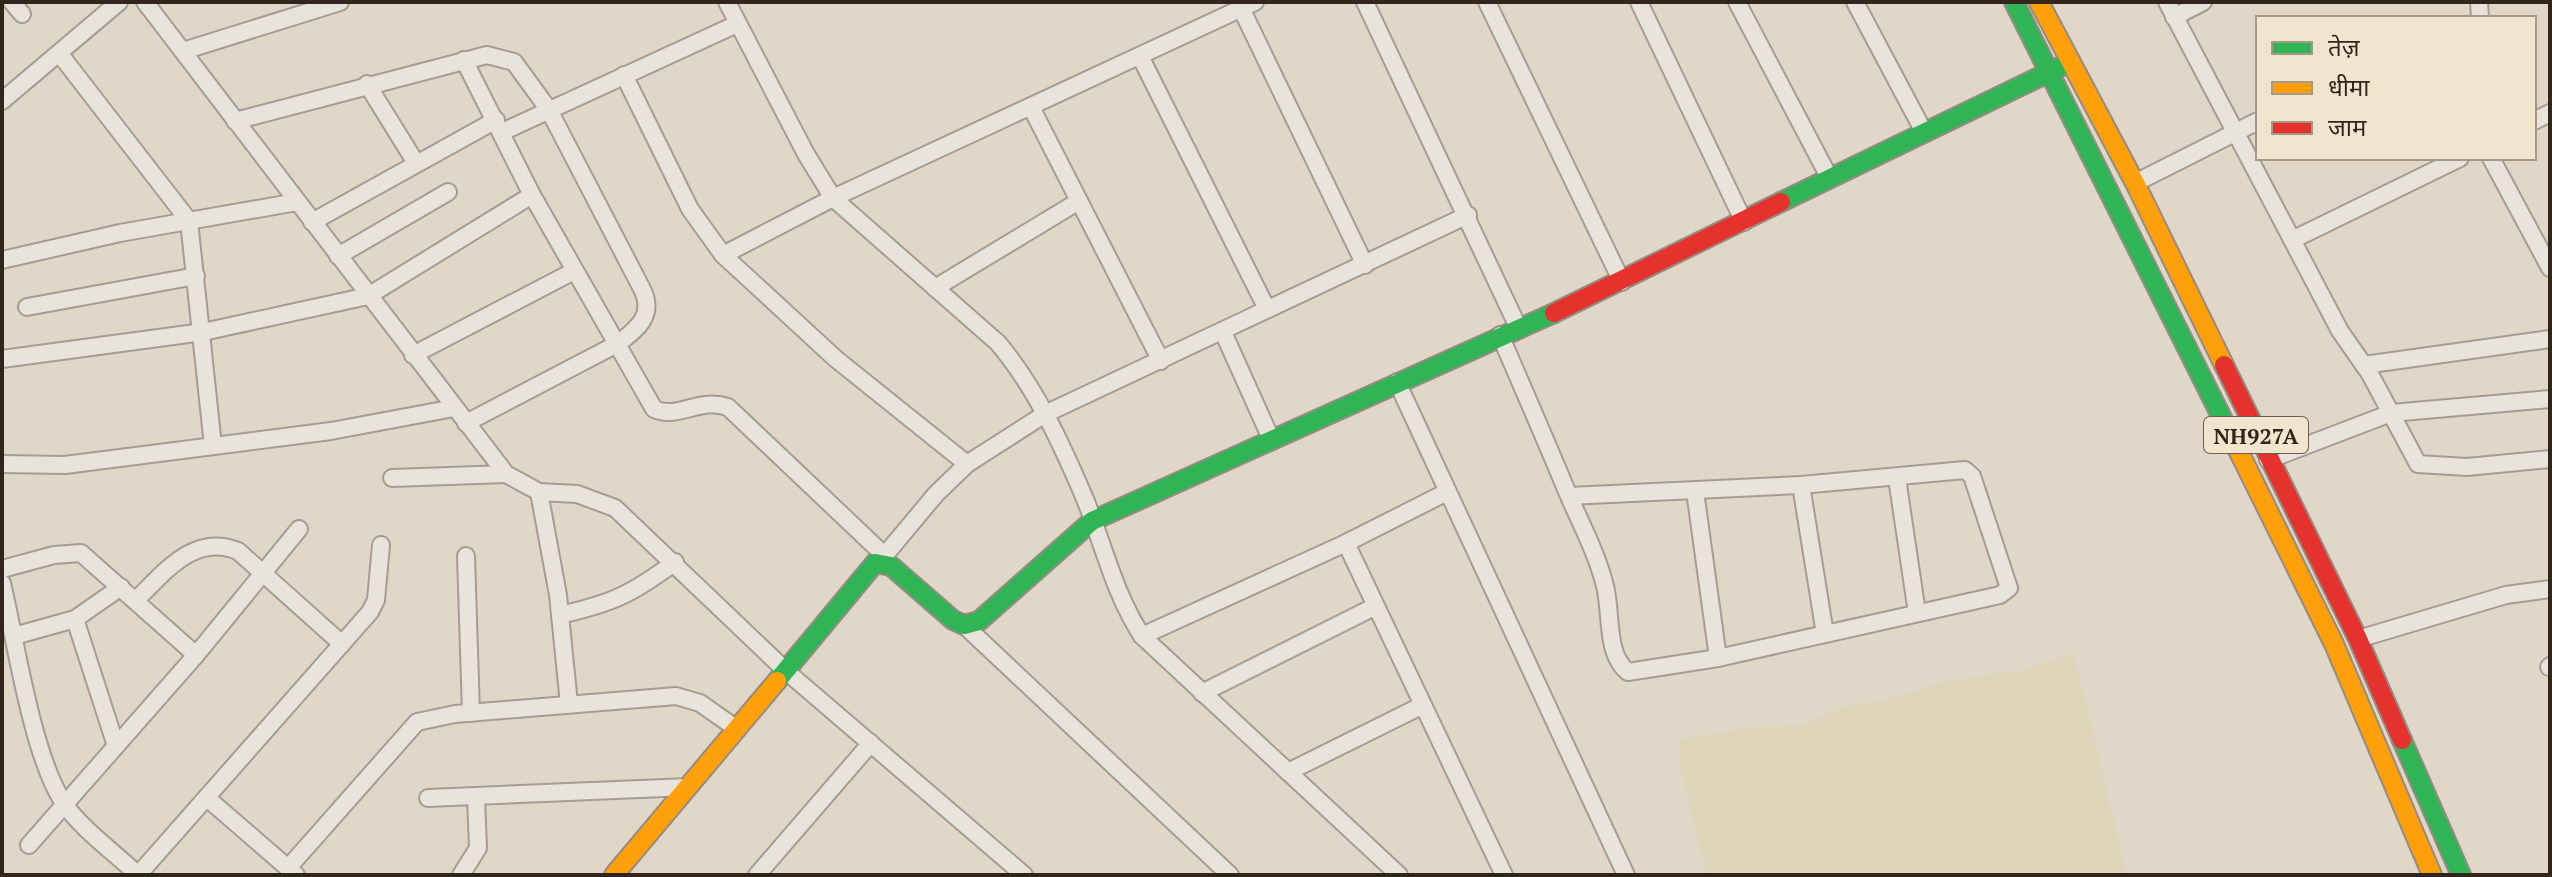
<svg xmlns="http://www.w3.org/2000/svg" width="2552" height="877" font-family="'PT Serif','Noto Sans Devanagari',serif">
<style>
.farmland{fill:#dfd5ba}
.lines{fill:none;stroke-linecap:round;stroke-linejoin:round}
.street-casing{stroke:#a59d93;stroke-width:20}
.fast-casing{stroke:#948c83;stroke-width:22}
.slow-casing{stroke:#948c83;stroke-width:22}
.jam-casing{stroke:#948c83;stroke-width:22}
.street{stroke:#e8e3db;stroke-width:16}
.fast{stroke:#30b455;stroke-width:18}
.slow{stroke:#ff9f0a;stroke-width:18}
.jam{stroke:#e5322d;stroke-width:18}
.labels{text-anchor:middle;dominant-baseline:central;stroke-width:7;stroke-linejoin:round;paint-order:stroke}
.shield{fill:#f2e5ce;stroke:#6c5f51;stroke-width:2}
.shield-label{font-size:22px;font-weight:bold;fill:#32251c}
</style>
<rect width="100%" height="100%" fill="#e0d7c9"/>
<!-- farmland -->
<path class="farmland" d="M2074,653L2127,875H1706L1679,761V740L1750,727L1799,726L1846,706L1883,701L1946,681L2022,670Z"/>
<g class="lines">
<defs>
<g id="street">
<path d="M12,2L22,14"/>
<path d="M145,2L506,474L539,492L577,494L615,508L786,671L1024,875"/>
<path d="M727,2L806,154L833,198L998,343C1036,388 1062,445 1085,499C1104,546 1114,593 1142,636L1399,875"/>
<path d="M1365,2L1518,327"/>
<path d="M1487,2L1622,282"/>
<path d="M1639,2L1744,222"/>
<path d="M1737,2L1829,177"/>
<path d="M1855,2L1924,132"/>
<path d="M2167,2L2340,331L2370,374L2418,464L2467,467L2550,459"/>
<path d="M2479,2L2480,18"/>
<path d="M1241,8L1365,265"/>
<path d="M2174,17L2203,2"/>
<path d="M183,51L340,2"/>
<path d="M59,53L189,221L213,446"/>
<path d="M1140,56L1267,309"/>
<path d="M464,60L532,195L654,409C678,420 699,397 728,407L884,555"/>
<path d="M624,75L690,209L723,255L836,359L967,464"/>
<path d="M367,84L416,163"/>
<path d="M2,101L119,2"/>
<path d="M1031,107L1161,361"/>
<path d="M235,121L487,55L514,62L549,110L642,289C655,315 638,328 619,343L466,423"/>
<path d="M2534,121L2550,113"/>
<path d="M502,132L737,24"/>
<path d="M2491,158L2550,268"/>
<path d="M2135,183L2258,121"/>
<path d="M312,222L496,120"/>
<path d="M2292,240L2460,158"/>
<path d="M723,255L833,198L1255,2"/>
<path d="M338,256L448,192"/>
<path d="M2,260L120,233L297,202"/>
<path d="M935,288L1079,201"/>
<path d="M27,307L196,276"/>
<path d="M1223,332L1272,441"/>
<path d="M1500,335C1523,388 1546,441 1568,494C1581,524 1597,554 1605,586C1612,613 1605,654 1628,672L1718,658L2000,595L2009,588L1972,476L1965,470L1801,485L1569,496"/>
<path d="M413,355L574,271"/>
<path d="M2,359L203,332L368,296L532,195"/>
<path d="M2364,365L2550,339"/>
<path d="M1397,382L1626,875"/>
<path d="M2268,460L2391,413L2550,399"/>
<path d="M2,464L65,465L331,431L454,408"/>
<path d="M392,478L506,474"/>
<path d="M1897,478L1917,613"/>
<path d="M1801,485L1825,634"/>
<path d="M1695,491L1718,658"/>
<path d="M539,492L558,595L569,704"/>
<path d="M1346,543L1504,875"/>
<path d="M466,556L471,713"/>
<path d="M880,561L936,494L967,464L1045,414L1468,215"/>
<path d="M2,569L54,555L81,553L196,655"/>
<path d="M2,583C16,642 32,754 63,802C81,829 114,852 138,875"/>
<path d="M136,600C165,572 194,533 238,551L342,644"/>
<path d="M560,615C613,603 632,594 675,562"/>
<path d="M75,619L116,746"/>
<path d="M964,625L1230,875"/>
<path d="M14,636L75,619L121,587"/>
<path d="M1142,636L1346,543L1447,492"/>
<path d="M2358,639L2506,595L2550,589"/>
<path d="M2549,667L2550,666"/>
<path d="M1202,693L1374,607"/>
<path d="M1288,772L1421,706"/>
<path d="M207,798L296,875"/>
<path d="M428,798L688,787"/>
<path d="M29,845L196,655L299,529"/>
<path d="M288,868L417,722L455,714L676,696L700,703L737,729"/>
<path d="M138,875L370,612L376,600L381,545"/>
<path d="M461,875L478,848L476,798"/>
<path d="M757,875L871,743"/>
</g>
<g id="fast">
<path d="M2014,2L2239,452"/>
<path d="M1781,202L2064,65"/>
<path d="M777,681L875,563L891,566L953,620L964,625L979,621L1092,521L1554,313"/>
<path d="M2402,740L2461,875"/>
</g>
<g id="slow">
<path d="M2039,2L2135,183L2224,365"/>
<path d="M2239,452L2334,644L2432,875"/>
<path d="M614,875L777,681"/>
</g>
<g id="jam">
<path d="M1554,313L1781,202"/>
<path d="M2224,365L2358,639L2402,740"/>
</g>
</defs>
<!-- street casing -->
<use href="#street" class="street-casing"/>
<!-- fast casing -->
<use href="#fast" class="fast-casing"/>
<!-- slow casing -->
<use href="#slow" class="slow-casing"/>
<!-- jam casing -->
<use href="#jam" class="jam-casing"/>
<!-- street -->
<use href="#street" class="street"/>
<!-- fast -->
<use href="#fast" class="fast"/>
<!-- slow -->
<use href="#slow" class="slow"/>
<!-- jam -->
<use href="#jam" class="jam"/>
</g>
<g class="labels">
<!-- shield labels -->
<rect class="shield" x="2204" y="417" width="104" height="36" rx="6"/>
<g class="shield-label">
<text x="2256" y="435">NH927A</text>
</g>
</g>
<!-- border -->
<rect width="2552" height="877" fill="none" stroke="#32251c" stroke-width="8"/>
<!-- legend -->
<rect x="2256" y="16" width="280" height="144" fill="#f2e5ce" stroke="#a59887" stroke-width="2"/>
<rect x="2272" y="42" width="40" height="12" fill="#30b455" stroke="#a59887" stroke-width="2"/>
<text x="2328" y="56" font-size="24" fill="#32251c">तेज़</text>
<rect x="2272" y="82" width="40" height="12" fill="#ff9f0a" stroke="#a59887" stroke-width="2"/>
<text x="2328" y="96" font-size="24" fill="#32251c">धीमा</text>
<rect x="2272" y="122" width="40" height="12" fill="#e5322d" stroke="#a59887" stroke-width="2"/>
<text x="2328" y="136" font-size="24" fill="#32251c">जाम</text>
</svg>
